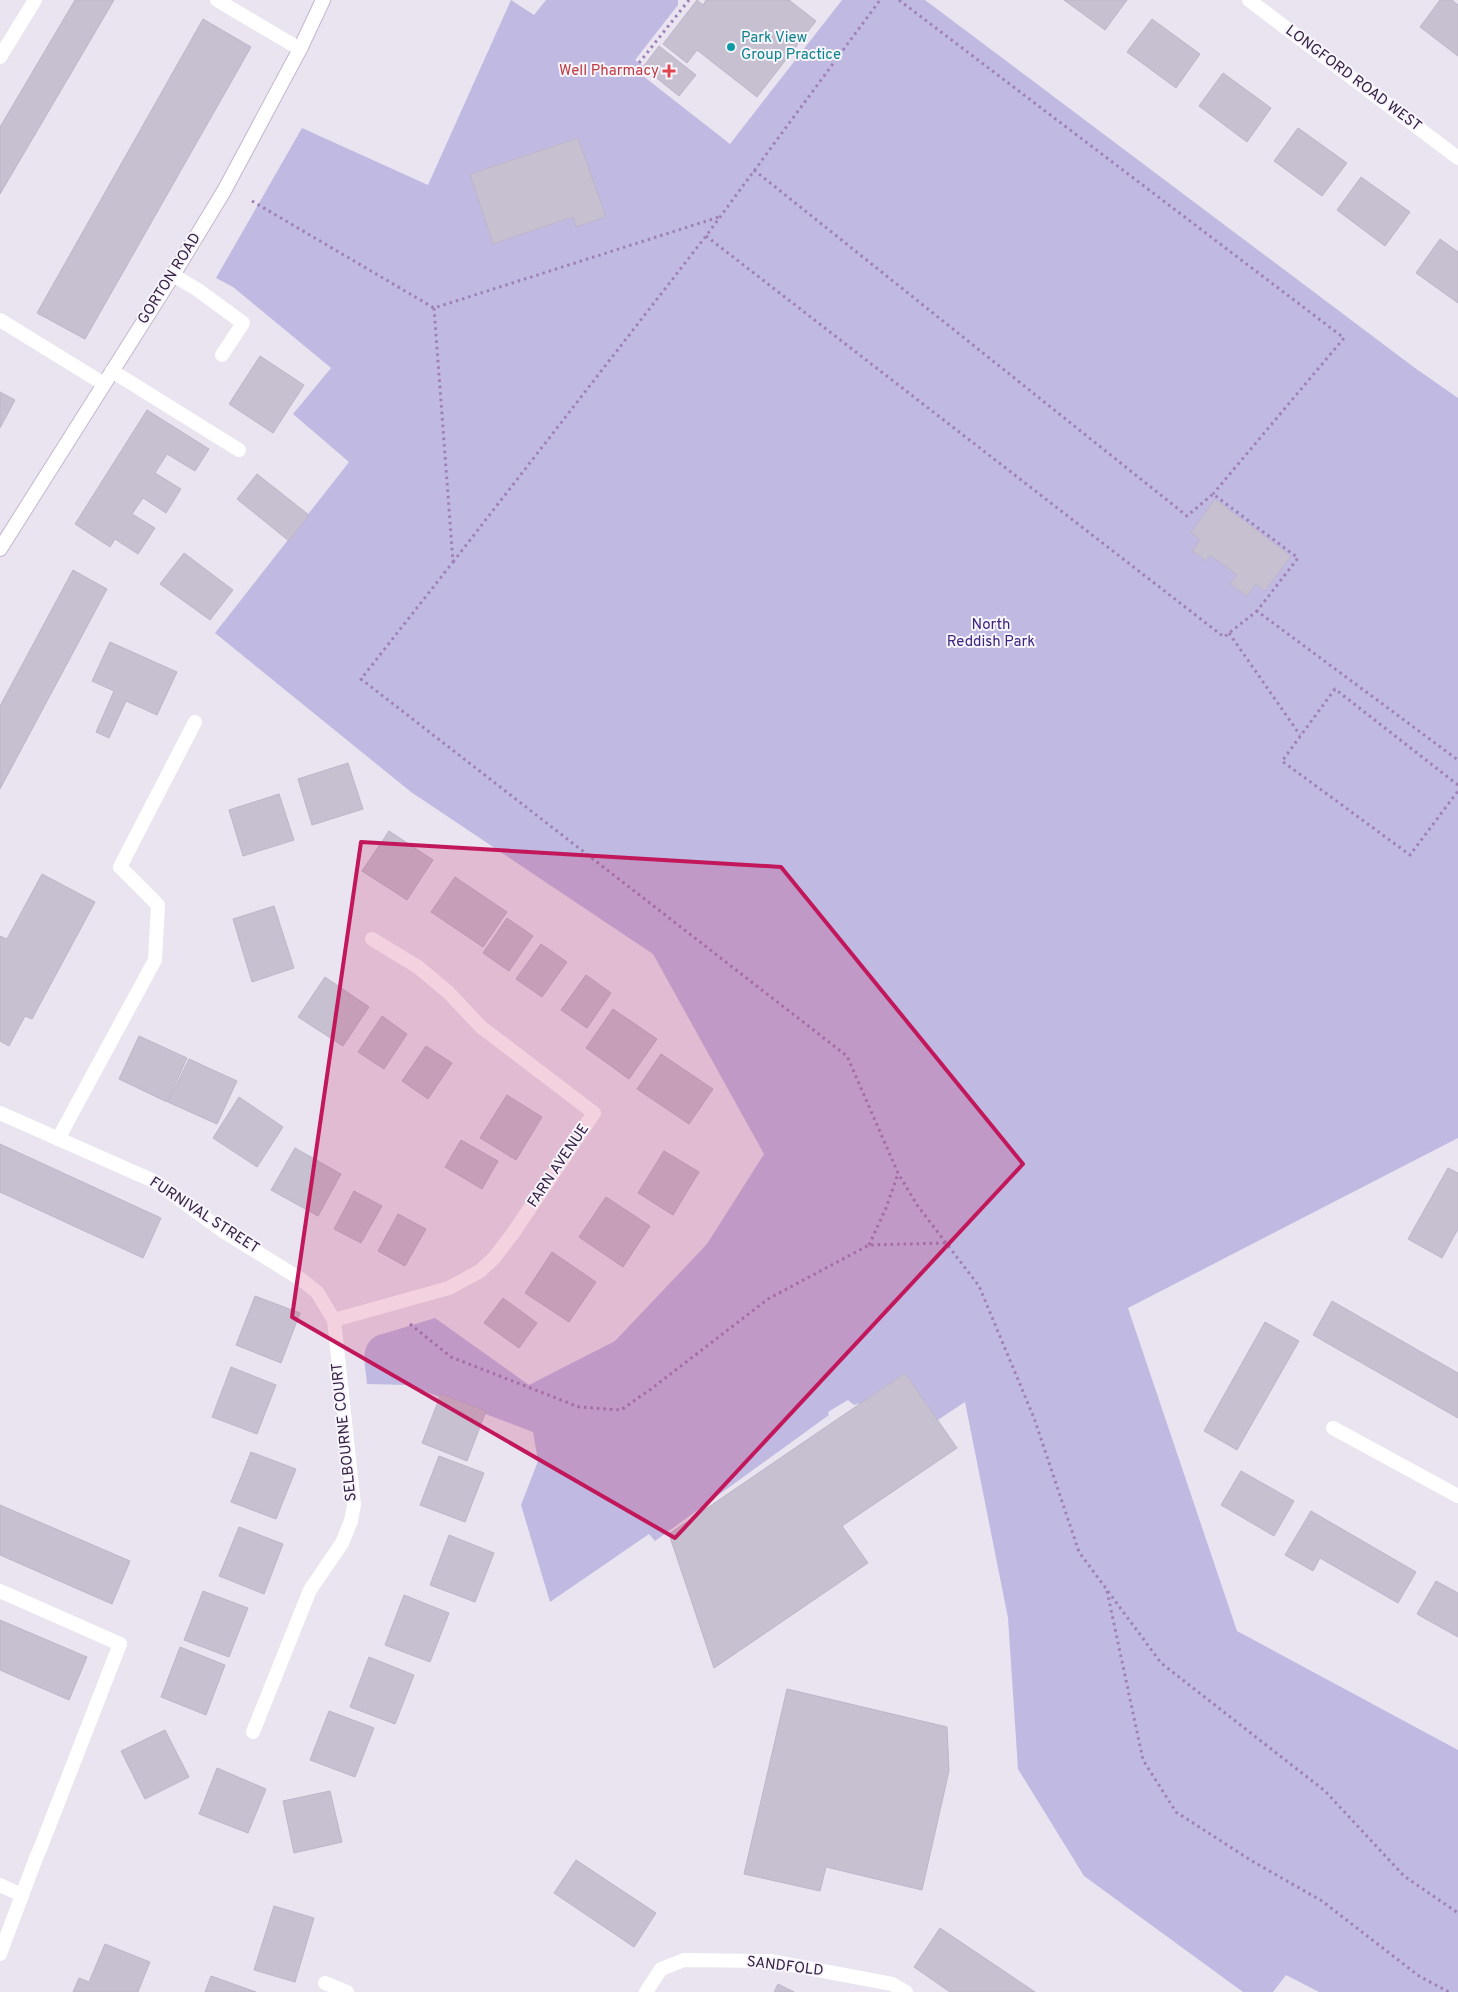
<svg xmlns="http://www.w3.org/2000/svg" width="1458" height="1992" font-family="Overpass,sans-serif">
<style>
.green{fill:#c0bae3}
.building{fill:#c7c0d0;stroke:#beb5ca}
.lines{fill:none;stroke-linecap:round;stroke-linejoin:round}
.secondary-casing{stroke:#c3b6d0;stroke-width:16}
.path{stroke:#9e80b7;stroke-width:3;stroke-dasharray:2.5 4;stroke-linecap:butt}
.service{stroke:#fff;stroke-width:14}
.pedestrian{stroke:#fff;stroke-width:14}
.minor{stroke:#fff;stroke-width:14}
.tertiary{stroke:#fff;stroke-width:14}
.secondary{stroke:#fff;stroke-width:14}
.marked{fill:#c2185b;fill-opacity:0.2;stroke:#c2185b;stroke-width:4;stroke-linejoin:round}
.culture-dot{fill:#0f9aa8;stroke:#f7f5fb;stroke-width:2}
.health-dot{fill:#e0444e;stroke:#f7f5fb;stroke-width:2}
.labels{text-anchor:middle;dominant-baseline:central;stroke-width:4;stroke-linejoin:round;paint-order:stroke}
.culture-label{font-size:15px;fill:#0d838f;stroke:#f7f5fb;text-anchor:start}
.health-label{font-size:15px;fill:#be3a42;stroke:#f7f5fb;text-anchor:end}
.street-label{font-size:15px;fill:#352044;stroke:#f7f5fb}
.park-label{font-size:15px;fill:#3c2580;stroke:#f7f5fb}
</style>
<rect width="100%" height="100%" fill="#e9e4ef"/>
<!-- green -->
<path class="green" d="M511,0L534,15L546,0H678V5L635,60L643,66L638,72L730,144L842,0H925L1415,368L1458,398V1138L1128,1308L1237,1631L1458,1750V1992H1319L1286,1975L1273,1992H1243L1084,1876L1018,1769L1008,1618L965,1402L912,1437L885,1396L854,1405L848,1400L828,1412L829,1415L655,1541L649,1534L550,1602L521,1505L538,1461L533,1432L408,1385L367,1384C366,1366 358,1347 376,1336L435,1318L529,1385L615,1341L707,1244L764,1154L653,954L411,792L215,633L349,462L293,414L331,368L233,287L216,278L302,128L428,185Z"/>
<!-- building -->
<g class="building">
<path d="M75,0H114L0,194V127Z"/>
<path d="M697,0L703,5L706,0H789L816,21L757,97L697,50L687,63L663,44Z"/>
<path d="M1064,0H1127L1105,30Z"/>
<path d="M1440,0H1452L1458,5V56L1420,27Z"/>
<path d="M203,19L251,47L85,339L37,313Z"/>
<path d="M1152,19L1200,54L1176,88L1127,52Z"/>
<path d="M659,46L696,75L679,96L643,67Z"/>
<path d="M1223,73L1271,108L1247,142L1199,106Z"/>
<path d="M1298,128L1347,163L1322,196L1274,161Z"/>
<path d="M578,138L606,217L576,227L573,217L493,244L470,174Z"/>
<path d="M1361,177L1410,212L1385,246L1337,210Z"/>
<path d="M1440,239L1458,252V303L1416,273Z"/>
<path d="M260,356L304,385L273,433L229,404Z"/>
<path d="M0,392L15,400L0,428Z"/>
<path d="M147,410L209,449L195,471L167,454L155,473L181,489L166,513L143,498L132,514L155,528L138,554L115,539L110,547L75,524Z"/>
<path d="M257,474L309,515L289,541L237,499Z"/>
<path d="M1215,499L1291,556L1265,591L1256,584L1247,596L1230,584L1237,575L1210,555L1206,561L1192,551L1200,540L1191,532Z"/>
<path d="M184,553L233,590L210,620L160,584Z"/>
<path d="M73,570L107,589L0,789V706Z"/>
<path d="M110,642L177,672L157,715L126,701L109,738L96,732L114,691L92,681Z"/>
<path d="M348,763L363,809L312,825L298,779Z"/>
<path d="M279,794L294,840L243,856L229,810Z"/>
<path d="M389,831L433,860L407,900L362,871Z"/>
<path d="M42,874L95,902L32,1019L25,1016L9,1046L0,1041V936L7,939Z"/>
<path d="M455,877L507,912L483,947L431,912Z"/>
<path d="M274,906L294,968L252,982L233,919Z"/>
<path d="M507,918L533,936L509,971L483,953Z"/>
<path d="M541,944L567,962L542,997L516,979Z"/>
<path d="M586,975L611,993L587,1028L561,1010Z"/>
<path d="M325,977L369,1007L343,1046L298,1017Z"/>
<path d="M613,1009L657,1039L629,1079L586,1048Z"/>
<path d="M382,1016L407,1034L384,1069L358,1052Z"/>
<path d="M139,1036L187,1058L167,1102L119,1079Z"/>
<path d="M426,1046L452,1063L428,1099L402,1081Z"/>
<path d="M661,1054L713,1089L689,1124L637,1089Z"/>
<path d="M189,1059L237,1081L217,1124L168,1102Z"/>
<path d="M507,1095L542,1117L516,1160L480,1138Z"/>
<path d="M239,1097L283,1127L257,1167L213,1138Z"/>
<path d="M461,1140L498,1161L482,1189L445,1167Z"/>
<path d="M0,1144L161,1218L143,1258L0,1192Z"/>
<path d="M295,1148L341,1174L318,1216L271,1190Z"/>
<path d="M664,1151L699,1172L673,1215L638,1193Z"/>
<path d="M1448,1168L1458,1173V1229L1442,1258L1408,1239Z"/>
<path d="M354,1191L382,1206L361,1243L334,1229Z"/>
<path d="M606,1197L650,1226L623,1267L579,1237Z"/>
<path d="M398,1214L426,1229L405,1266L378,1251Z"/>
<path d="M552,1252L596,1282L569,1322L525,1293Z"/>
<path d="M255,1296L300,1313L281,1363L236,1345Z"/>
<path d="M503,1298L537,1323L519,1348L484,1323Z"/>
<path d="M1332,1301L1458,1373V1418L1313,1335Z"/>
<path d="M1265,1322L1299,1341L1237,1450L1204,1431Z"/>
<path d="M231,1367L276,1385L257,1434L212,1417Z"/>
<path d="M905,1373L957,1448L842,1526L868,1563L714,1668L669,1534Z"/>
<path d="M441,1394L486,1411L467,1461L422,1443Z"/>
<path d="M251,1452L296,1469L276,1519L231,1502Z"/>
<path d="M439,1456L484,1473L465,1522L420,1505Z"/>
<path d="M1241,1471L1294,1501L1274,1536L1221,1505Z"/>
<path d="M0,1505L130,1561L112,1604L0,1555Z"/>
<path d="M1311,1511L1416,1572L1398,1603L1320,1558L1313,1571L1285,1555Z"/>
<path d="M239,1527L283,1544L264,1594L219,1576Z"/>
<path d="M449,1535L494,1553L475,1602L430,1585Z"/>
<path d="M1436,1581L1458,1593V1637L1417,1614Z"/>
<path d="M203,1591L248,1608L229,1657L184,1640Z"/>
<path d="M404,1595L449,1613L430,1662L385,1645Z"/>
<path d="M0,1620L87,1657L69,1700L0,1670Z"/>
<path d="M180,1647L225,1665L206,1715L161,1697Z"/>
<path d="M369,1657L414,1675L395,1724L350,1707Z"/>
<path d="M787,1689L947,1727L949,1771L922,1890L826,1867L820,1891L744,1874Z"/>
<path d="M329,1711L374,1728L355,1777L310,1760Z"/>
<path d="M165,1730L189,1777L145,1799L121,1751Z"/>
<path d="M217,1768L266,1789L248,1833L199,1814Z"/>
<path d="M330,1791L342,1842L294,1853L283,1801Z"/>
<path d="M576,1860L656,1913L634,1947L554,1893Z"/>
<path d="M274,1906L314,1918L295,1982L254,1970Z"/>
<path d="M940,1928L1035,1992H950L914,1967Z"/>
<path d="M105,1944L150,1962L138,1992H73L79,1978L89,1982Z"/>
<path d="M211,1976L256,1992H205Z"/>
<path d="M778,1984L794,1992H774Z"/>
</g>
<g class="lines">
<defs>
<path id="secondary" d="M0,549L173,275L224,191L300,49L323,0"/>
</defs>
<!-- secondary casing -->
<use href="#secondary" class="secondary-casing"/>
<!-- path -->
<g class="path">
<path d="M899,0L1344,338L1213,494"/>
<path d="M639,63L689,0"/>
<path d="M754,170L1187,516L1213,494L1298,558L1257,611L1458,760"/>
<path d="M252,201L434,308L719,217"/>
<path d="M706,236L1224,637L1257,611"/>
<path d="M434,308L453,562L361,679L847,1056L898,1173L917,1205L979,1286L1034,1418L1079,1552L1161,1663L1325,1791L1404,1876L1458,1913"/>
<path d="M453,562L706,236L880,0"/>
<path d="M1229,633L1300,735"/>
<path d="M1458,785L1335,689L1282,761L1410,855L1458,791"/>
<path d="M869,1245L886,1208L898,1174"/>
<path d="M410,1324L451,1357L579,1407L621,1410L651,1389L768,1299L869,1245L946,1243"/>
<path d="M1107,1591L1143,1760L1176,1812L1252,1861L1322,1901L1419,1976L1449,1992"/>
</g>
<!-- service -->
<g class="service">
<path d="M173,275L198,290L243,323L222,355"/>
<path d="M112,371L239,450"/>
<path d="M58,1139L155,960L158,905L120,867L195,722"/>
<path d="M40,1849L120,1644"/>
<path d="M0,1885L22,1895"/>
<path d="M0,1954L36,1858"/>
</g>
<!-- pedestrian -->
<path class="pedestrian" d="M36,1858L40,1849"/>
<!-- minor -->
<g class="minor">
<path d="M217,0L300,49"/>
<path d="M0,57L35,0"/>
<path d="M0,320L104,384"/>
<path d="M0,1113L156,1182L223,1231L302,1280L317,1292L334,1320L354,1505L351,1521L342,1543L310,1590L253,1732"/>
<path d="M334,1320L449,1288L480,1271L494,1258L513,1233L594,1113L481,1027L448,992L418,967L372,939"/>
<path d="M1333,1428L1458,1496"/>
<path d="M0,1591L120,1644"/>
<path d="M325,1983L347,1992"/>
<path d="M646,1992L661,1969L684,1960L770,1961L892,1984L906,1992"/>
</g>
<!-- tertiary -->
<path class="tertiary" d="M1249,0L1458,158"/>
<!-- secondary -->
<use href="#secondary" class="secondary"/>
</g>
<!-- marked area -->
<path class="marked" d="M361,842L781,867L1023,1164L675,1538L292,1317Z"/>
<!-- markers -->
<circle class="culture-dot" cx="731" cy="47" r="5"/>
<path class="health-dot" d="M666.5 63.5h5v5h5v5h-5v5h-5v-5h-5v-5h5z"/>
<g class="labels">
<!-- culture labels -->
<g class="culture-label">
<text x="741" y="38">Park View<tspan x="741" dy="17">Group Practice</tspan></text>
</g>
<!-- health labels -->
<g class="health-label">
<text x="659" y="71">Well Pharmacy</text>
</g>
<!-- street labels -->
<g class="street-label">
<text transform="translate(1353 79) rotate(37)">LONGFORD ROAD WEST</text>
<text transform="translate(170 279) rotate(-58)">GORTON ROAD</text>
<text transform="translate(559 1166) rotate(-56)">FARN AVENUE</text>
<text transform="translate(204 1216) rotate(33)">FURNIVAL STREET</text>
<text transform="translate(345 1432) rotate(-96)">SELBOURNE COURT</text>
<text transform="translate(785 1967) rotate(7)">SANDFOLD</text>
</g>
<!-- park labels -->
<g class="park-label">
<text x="991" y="625">North<tspan x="991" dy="17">Reddish Park</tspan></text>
</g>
</g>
</svg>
